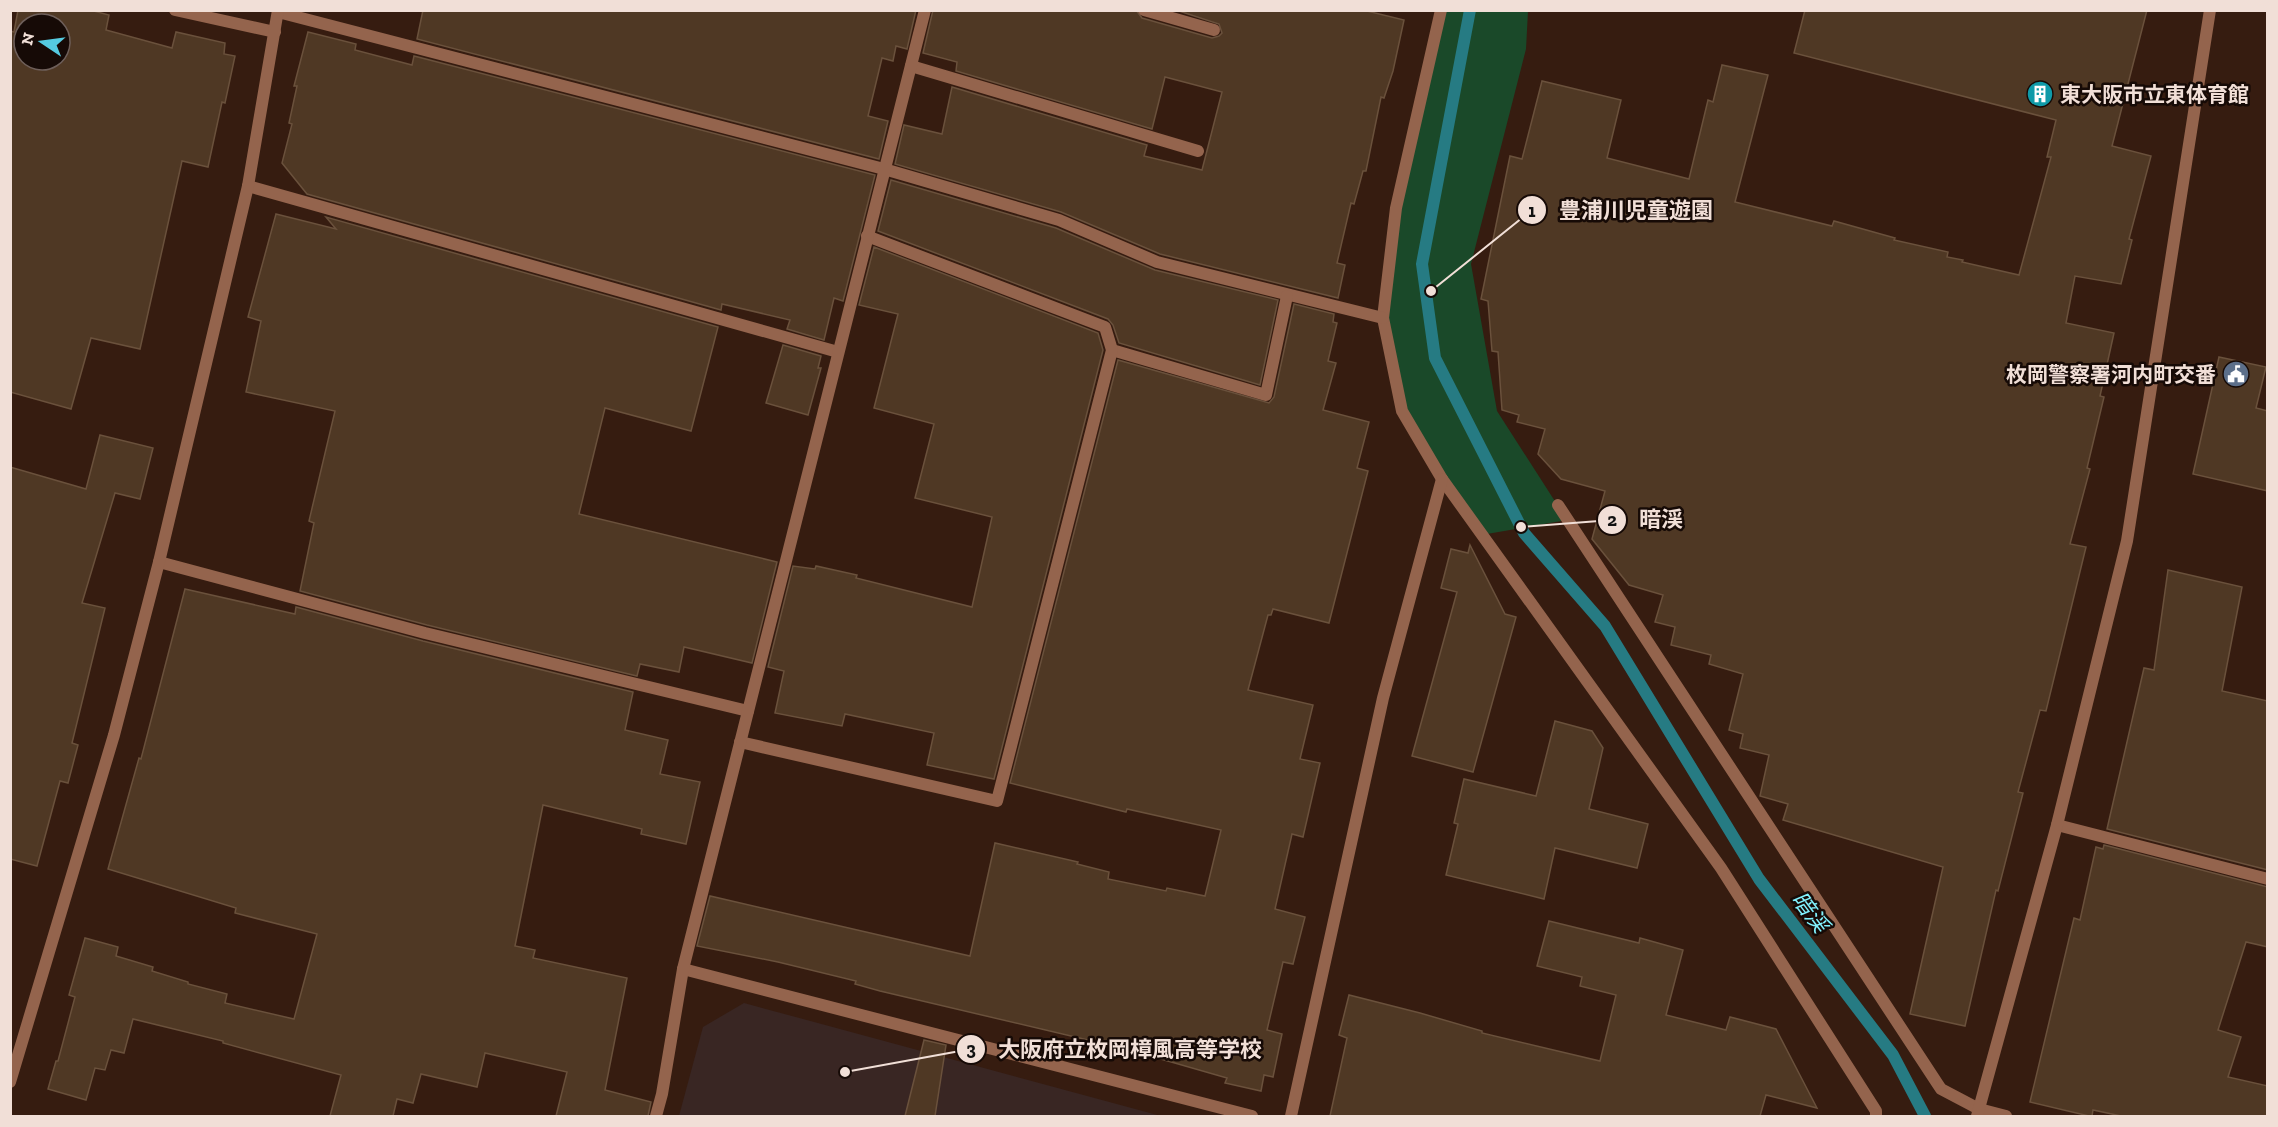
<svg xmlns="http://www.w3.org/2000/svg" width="2278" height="1127" font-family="'Zilla Slab','Noto Sans JP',serif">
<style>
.education{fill:#392623}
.green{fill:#1a4929}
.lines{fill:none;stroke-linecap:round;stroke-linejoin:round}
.stream{stroke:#267b83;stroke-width:12}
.building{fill:#4f3824;stroke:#6a513c;stroke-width:1.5;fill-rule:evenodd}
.minor{stroke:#94644d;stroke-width:12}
.tertiary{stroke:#94644d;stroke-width:12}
.labels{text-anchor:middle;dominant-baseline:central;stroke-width:5;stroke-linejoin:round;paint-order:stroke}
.poi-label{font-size:21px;font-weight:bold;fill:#f1dfd7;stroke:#160a06;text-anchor:start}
.water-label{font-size:22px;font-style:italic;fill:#82f2fe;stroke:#160a06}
.leader{fill:none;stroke:#f1dfd7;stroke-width:2}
.callout-dot{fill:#f1dfd7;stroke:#160a06;stroke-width:2}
.mark-label{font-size:18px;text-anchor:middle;font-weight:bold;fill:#111}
.callout-label{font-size:22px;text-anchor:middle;font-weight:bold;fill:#f1dfd7;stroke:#160a06;stroke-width:5;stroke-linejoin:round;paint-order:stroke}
</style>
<rect width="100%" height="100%" fill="#361c10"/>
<!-- education -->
<path class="education" d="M744,1003L1161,1116H679L703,1027Z"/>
<!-- green -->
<path class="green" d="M1441,11H1528L1526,49L1471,264L1497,411L1567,520L1481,535L1405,416L1383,318L1395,216Z"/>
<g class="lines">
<!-- stream -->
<path class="stream" d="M1470,10L1422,264L1435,358L1524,533L1605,626L1759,879L1893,1055L1925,1116"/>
</g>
<!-- building -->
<g class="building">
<path d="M18,10H90L109,15L106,30L172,48L176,32L225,43L224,54L235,56L225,103L222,102L208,167L182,161L140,349L91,338L71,409L10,392V31L14,32ZM24,24H60V60H24Z"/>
<path d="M423,10H916L907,49L896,46L893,61L882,58L868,116L888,121L879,159L417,39Z"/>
<path d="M933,10H1136L1142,18L1212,38L1219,36L1222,33L1219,24L1176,10H1363L1404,20L1393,71L1384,98L1381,97L1366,171H1363L1354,204L1351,203L1337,263L1345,265L1338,298L1160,254L1061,212L895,164L904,125L942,134L952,87L1147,145L1144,156L1202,170L1222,92L1165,77L1152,129L956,71L957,62L923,53Z"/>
<path d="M1805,10H2147L2112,146L2151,156L2129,239L2132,240L2121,284L2075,276L2066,323L2114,333L2100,396L2104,397L2087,468L2090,469L2070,544L2086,547L2046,711L2040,710L2018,792L2023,793L1998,891L1996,890L1965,1026L1910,1014L1943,867L1783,820L1788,804L1760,796L1769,755L1740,748L1743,734L1729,730L1743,674L1709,664L1711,655L1671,645L1675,627L1655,622L1663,595L1629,585L1592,539L1605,491L1561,479L1538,454L1545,429L1517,422L1519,415L1502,410L1498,352L1492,351L1488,301L1481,299L1510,156L1522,159L1542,81L1621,100L1607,158L1689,179L1708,100L1713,102L1722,65L1768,75L1735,202L1832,226L1834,221L1895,238L1894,240L1948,252L1947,257L1963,260L1962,262L2019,275L2051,157H2047L2056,120L1794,53Z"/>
<path d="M308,32L356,44L355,50L412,65L414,56L875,175L843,301L834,298L824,340L787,329L790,320L722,304L721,310L307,194L282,163L292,124L289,123L297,86H294Z"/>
<path d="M891,180L1056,228L1155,270L1278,300L1260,385L1119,343L1113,325L1108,319L878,231Z"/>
<path d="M276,214L336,229L326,217L718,327L691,431L605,408L579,514L777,562L752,663L684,647L679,672L640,664L637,676L427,625L300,591L314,523L309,521L335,411L246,392L261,321L248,317Z"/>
<path d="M874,247L1098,333L1103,350L994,779L927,765L934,733L845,714L842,726L775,713L784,671L768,667L793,566L815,569L816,566L857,575L856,578L972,607L992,517L915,498L934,424L874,408L898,314L859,305Z"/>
<path d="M1294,304L1334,314L1333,322L1337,323L1328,361L1336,363L1323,410L1369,422L1357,468L1368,471L1329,623L1273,609L1271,615H1268L1248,690L1313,705L1300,759L1320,763L1303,837L1292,834L1275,909L1305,917L1293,964L1283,962L1267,1030L1282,1034L1273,1077L1264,1075L1261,1091L1225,1083L1227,1078L1126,1049L880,991L855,984L856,981L778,962L697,946L710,896L970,956L995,843L1078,862L1077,864L1109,872L1108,879L1166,891L1167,888L1205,896L1221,830L1127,809L1126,812L1010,783L1118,360L1269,403L1274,397Z"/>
<path d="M783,345L821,356L818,368H821L808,415L766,403Z"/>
<path d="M2219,357L2266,367L2256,408L2268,411V491L2193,474Z"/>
<path d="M100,435L153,448L140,499L115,493L82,603L105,608L72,743L78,745L68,783L60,781L37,866L10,859V467L86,489Z"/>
<path d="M1470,545L1505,614L1516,617L1473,772L1412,756L1457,592L1441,588L1451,549L1468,553Z"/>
<path d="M2168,570L2242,587L2222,691L2268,701V870L2107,829L2144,668L2154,670Z"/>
<path d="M185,589L295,614L296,607L423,641L633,692L625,730L668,740L660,774L700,782L686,844L641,834L642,829L543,805L515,946L535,950L533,958L627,978L605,1090L651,1102L648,1116H556L567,1072L485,1053L477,1087L421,1074L413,1103L397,1099L393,1116H330L341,1075L223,1043V1041L133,1019L124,1053L111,1050L105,1070L95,1068L86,1100L48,1089L56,1061H58L75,997L69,995L85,938L118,947L116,956L153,967L152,971L188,982V984L227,994L225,1003L294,1019L317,934L235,913L236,908L108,869L139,758L141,759Z"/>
<path d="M1555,721L1592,731L1603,748L1589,809L1648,824L1637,868L1555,848L1544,899L1446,875L1458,824L1454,823L1464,779L1536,796Z"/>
<path d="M2104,845L2268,887V947L2246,942L2218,1030L2241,1037L2228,1077L2268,1086V1116H2121L2093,1110L2092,1116H2089L2030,1102L2074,918L2080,920L2096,847L2103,849Z"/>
<path d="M1549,921L1639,943L1640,938L1683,950L1666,1015L1726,1030L1730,1017L1776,1029L1817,1108L1766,1095L1760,1116H1330L1347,1038L1339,1035L1349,995L1420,1013L1482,1031V1033L1600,1061L1616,995L1580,986L1582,977L1537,966Z"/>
<path d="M924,1040L946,1045L935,1116H905Z"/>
</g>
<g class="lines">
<!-- minor -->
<g class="minor">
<path d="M175,10L275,32"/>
<path d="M1144,10L1214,30"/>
<path d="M1441,10L1396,208L1383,318L1402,411L1442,479L1721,868L1876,1111V1116"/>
<path d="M278,12L884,169L1059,220L1157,262L1383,318"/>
<path d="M911,66L1198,151"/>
<path d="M248,186L838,352"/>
<path d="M1112,350L1266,395L1287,296"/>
<path d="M1558,505C1686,699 1812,895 1941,1089L1979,1109L2006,1116"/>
<path d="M159,562L425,633L748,711"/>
<path d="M740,742L997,801L1112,350L1105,327L867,236"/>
<path d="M2057,825L2268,879"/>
<path d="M683,969L1252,1116"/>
<path d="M656,1116L662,1094L683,969L925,10"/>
<path d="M1291,1116L1383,698L1442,479"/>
</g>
<!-- tertiary -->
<g class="tertiary">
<path d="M10,1082L114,735L159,562L248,186L278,10"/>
<path d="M1977,1116L2057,825L2127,541L2210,10"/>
</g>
</g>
<!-- icons -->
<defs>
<symbol id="building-disc" viewBox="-11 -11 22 22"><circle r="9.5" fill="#0f9aa8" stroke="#160a06"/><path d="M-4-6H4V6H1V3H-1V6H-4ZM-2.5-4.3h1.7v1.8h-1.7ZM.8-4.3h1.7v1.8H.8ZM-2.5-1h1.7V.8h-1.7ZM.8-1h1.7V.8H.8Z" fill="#fff"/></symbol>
<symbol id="civic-disc" viewBox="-11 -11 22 22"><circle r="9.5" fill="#5c6f8a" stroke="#160a06"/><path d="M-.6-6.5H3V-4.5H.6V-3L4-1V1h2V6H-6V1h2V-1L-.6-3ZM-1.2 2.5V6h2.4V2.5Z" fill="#fff"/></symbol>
</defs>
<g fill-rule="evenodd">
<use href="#building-disc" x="2025" y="79" width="30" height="30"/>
<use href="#civic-disc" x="2221" y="359" width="30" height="30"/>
</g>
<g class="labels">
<!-- poi labels -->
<g class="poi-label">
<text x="2060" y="94">東大阪市立東体育館</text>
<text x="2216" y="374" text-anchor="end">枚岡警察署河内町交番</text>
</g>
<!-- water labels -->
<g class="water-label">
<text transform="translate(1810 912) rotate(53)">暗渓</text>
</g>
</g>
<!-- callouts -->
<path class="leader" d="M1431 291L1532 210M1521 527L1612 520M845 1072L971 1049"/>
<g class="callout-dot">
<circle cx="1431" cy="291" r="6"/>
<circle cx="1521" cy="527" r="6"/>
<circle cx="845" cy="1072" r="6"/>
<circle cx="1532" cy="210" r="15"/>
<circle cx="1612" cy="520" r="15"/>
<circle cx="971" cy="1049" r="15"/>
</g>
<g class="mark-label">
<text x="1532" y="217">1</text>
<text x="1612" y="526">2</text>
<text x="971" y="1055">3</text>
</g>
<g class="callout-label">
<text x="1636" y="218">豊浦川児童遊園</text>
<text x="1661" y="527">暗渓</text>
<text x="1130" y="1057">大阪府立枚岡樟風高等学校</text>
</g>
<!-- border -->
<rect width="2278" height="1127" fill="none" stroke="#f1dfd7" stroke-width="24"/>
<!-- north arrow -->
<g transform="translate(42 42) rotate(283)"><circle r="28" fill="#160a06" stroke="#6e5f5a" stroke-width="1.5"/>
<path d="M0-4.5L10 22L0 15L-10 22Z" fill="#55cae0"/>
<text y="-9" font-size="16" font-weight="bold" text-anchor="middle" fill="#f1dfd7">N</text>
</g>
</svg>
